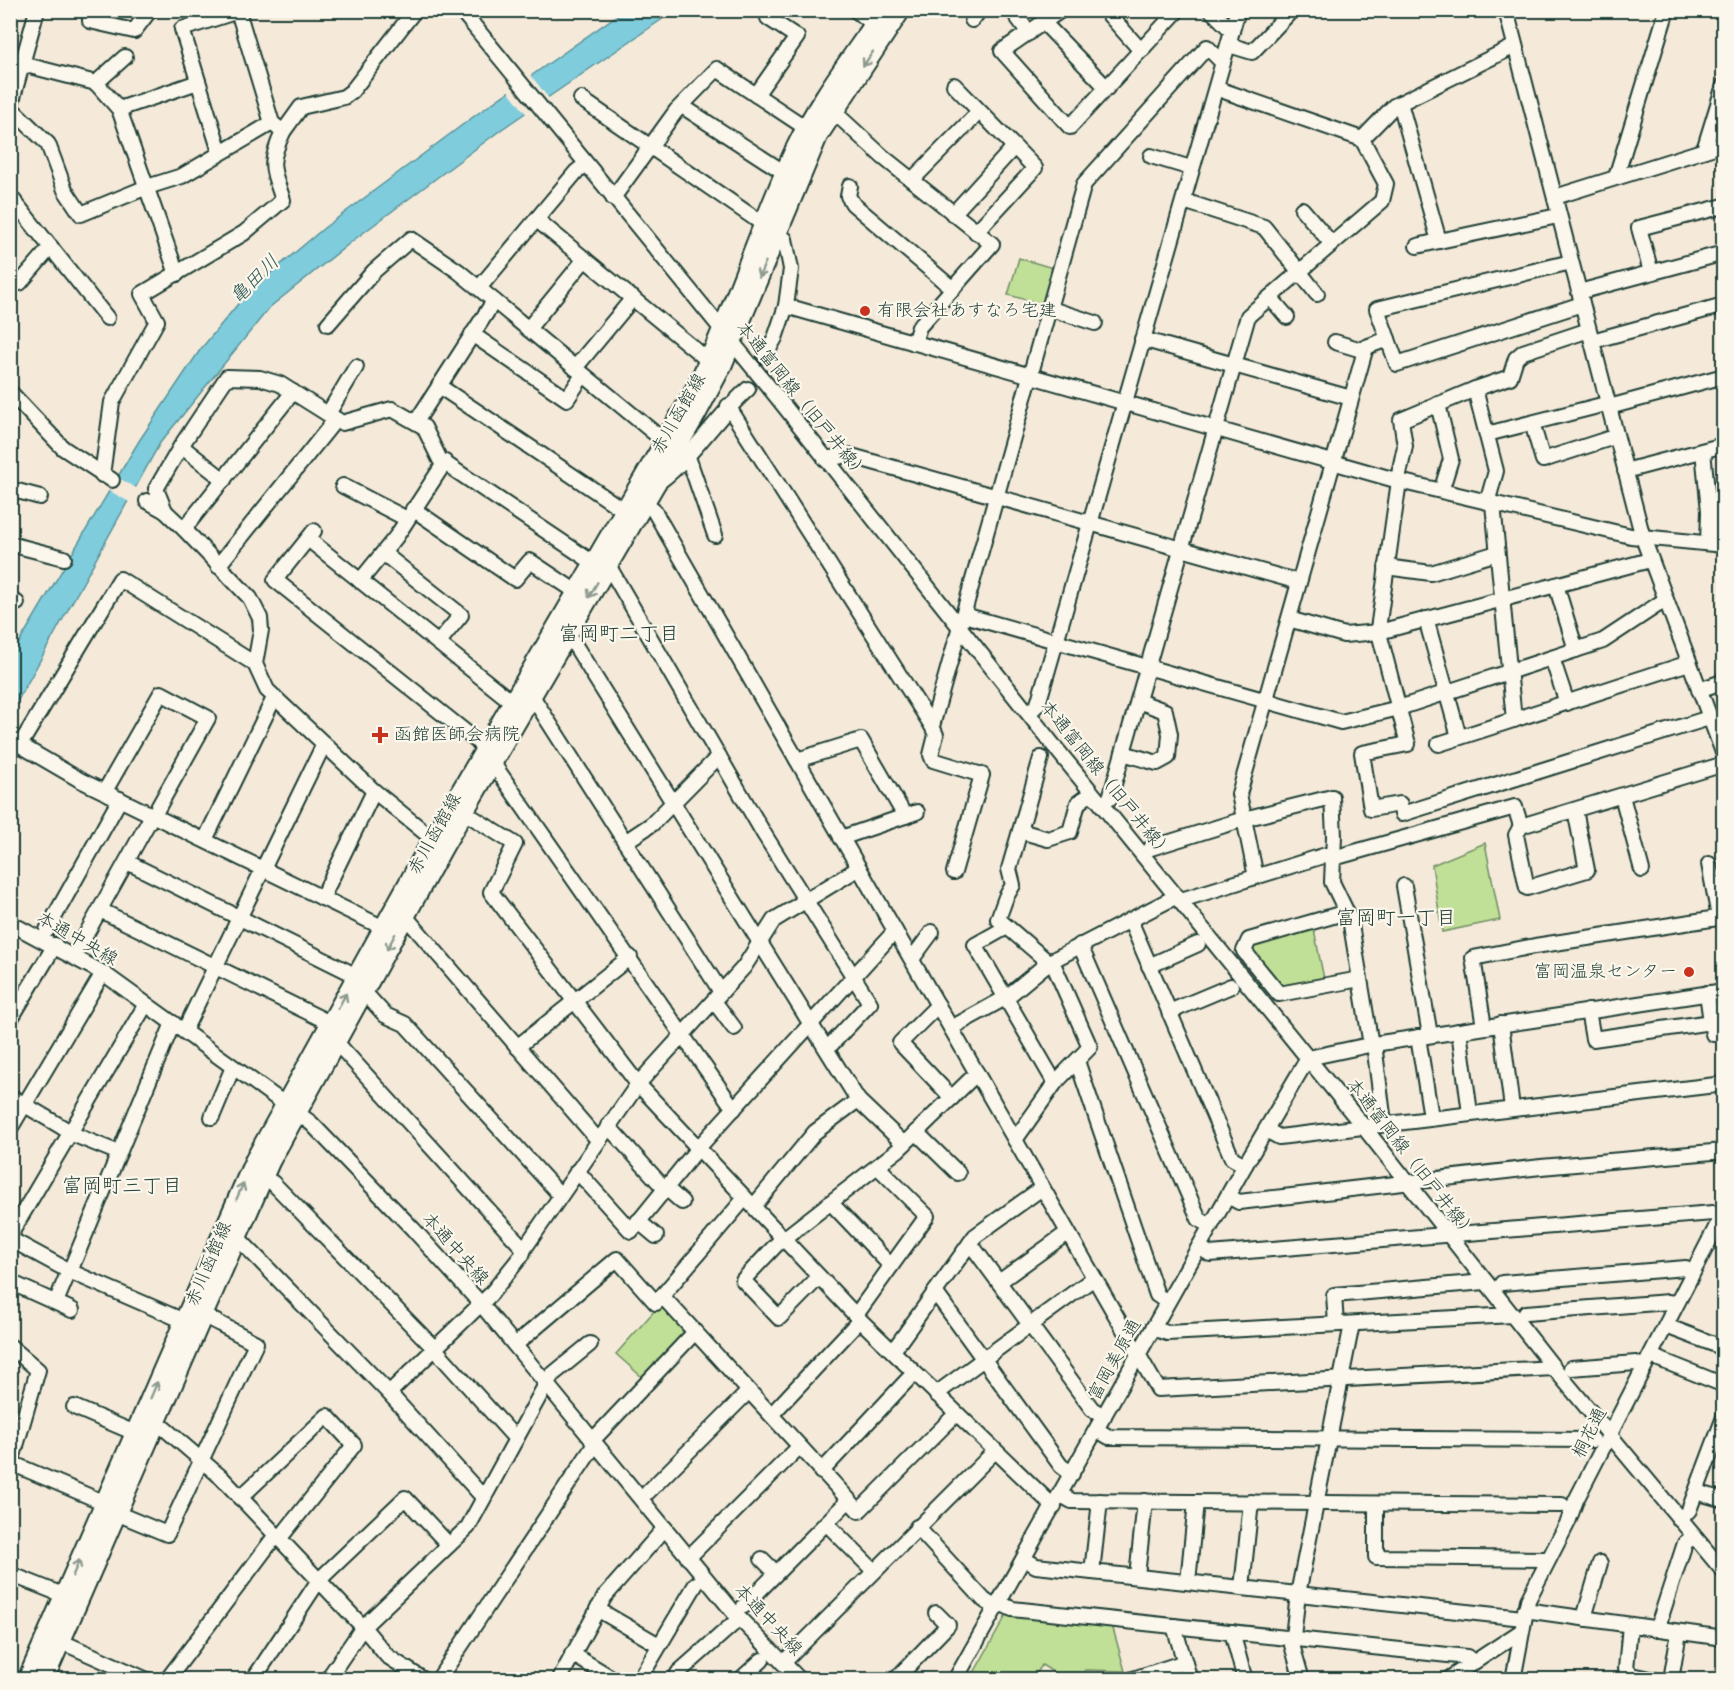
<svg xmlns="http://www.w3.org/2000/svg" width="1734" height="1690" font-family="Mynerve,'Klee One',sans-serif">
<style>
.green{fill:#c0df97;stroke:#708e66;stroke-width:1.5}
.water{fill:#7fccdd;stroke:#599399;stroke-width:1.5}
.pier{fill:#f5ead9}
.lines{fill:none;stroke-linecap:round;stroke-linejoin:round}
.minor-casing{stroke:#1f3d34;stroke-width:18}
.major-casing{stroke:#1f3d34;stroke-width:22}
.minor{stroke:#fbf7ec;stroke-width:14}
.major{stroke:#fbf7ec;stroke-width:18}
.oneway{stroke:#8d9a90}
.poi-dot{fill:#c8321e;stroke:#fbf7ec;stroke-width:2}
.labels{text-anchor:middle;dominant-baseline:central;stroke-width:4.5;stroke-linejoin:round;paint-order:stroke}
.poi-label{font-size:18px;fill:#1f3d34;stroke:#fbf7ec;text-anchor:start}
.street-label{font-size:18px;fill:#1f3d34;stroke:#fbf7ec}
.water-label{font-size:20px;font-style:italic;fill:#325a56;stroke:#fbf7ec}
.neighbourhood-label{font-size:20px;fill:#1f3d34;stroke:#fbf7ec}
</style>
<rect width="100%" height="100%" fill="#f5ead9"/>
<filter id="ink" filterUnits="userSpaceOnUse"><feTurbulence type="fractalNoise" baseFrequency=".0167" numOctaves="2"/><feDisplacementMap in="SourceGraphic" scale="12" xChannelSelector="R" yChannelSelector="G"/><feConvolveMatrix kernelMatrix="1 2 1 2 8 2 1 2 1" color-interpolation-filters="sRGB"/></filter>
<g filter="url(#ink)">
<!-- green -->
<g class="green">
<path d="M1019,258L1056,269L1045,305L1008,295Z"/>
<path d="M1485,843L1500,920L1442,932L1432,865Z"/>
<path d="M1314,930L1324,979L1281,986L1249,952L1251,947Z"/>
<path d="M666,1308L687,1332L643,1378L616,1354L656,1309Z"/>
<path d="M1007,1614L1112,1625L1125,1671L1085,1670L1079,1679H1064L1042,1665L1033,1679L970,1680Z"/>
</g>
<!-- water -->
<path class="water" d="M623,11H674L502,129L355,239L270,307L160,443L11,713V656L139,441L200,350L247,293L324,228L477,114Z"/>
<!-- pier -->
<g class="pier">
<path d="M529,73L550,100L527,115L507,89Z"/>
<path d="M115,476L138,489L131,503L108,490Z"/>
</g>
<g class="lines">
<defs>
<g id="minor">
<path d="M90,10V21L134,31L150,10"/>
<path d="M461,10L777,397L1054,746L1363,1126L1554,1368L1724,1572"/>
<path d="M855,10L874,24"/>
<path d="M1012,10L1029,33"/>
<path d="M1061,10L1002,51L1070,127L1178,10"/>
<path d="M1105,10L1136,45L1143,49"/>
<path d="M1211,10L1232,31"/>
<path d="M1506,10L1643,538L1724,755"/>
<path d="M972,20L980,10"/>
<path d="M1044,23L1107,88"/>
<path d="M1229,45L1252,52L1292,10"/>
<path d="M22,64L96,83L119,109L177,274"/>
<path d="M96,83L125,57"/>
<path d="M954,85L1035,168L976,232"/>
<path d="M1221,90L1362,139L1394,106L1515,46"/>
<path d="M756,95L797,37L768,18"/>
<path d="M581,99L785,239L791,269L786,306L1399,481L1631,536L1724,545"/>
<path d="M1400,103L1439,241L1553,217"/>
<path d="M682,106L785,173"/>
<path d="M10,108L37,10"/>
<path d="M119,109L198,82"/>
<path d="M833,111L883,157L992,244L919,327L914,343"/>
<path d="M15,112L48,144L65,190L81,214L147,187L182,176L272,123"/>
<path d="M283,132L301,107L344,97L352,91L415,10"/>
<path d="M1704,150L1724,85"/>
<path d="M1151,156L1191,168"/>
<path d="M1616,177L1667,10"/>
<path d="M912,180L979,112"/>
<path d="M850,186L848,196L853,204L953,289"/>
<path d="M10,196L107,318"/>
<path d="M1555,197L1724,144"/>
<path d="M613,198L676,111L717,69L806,128"/>
<path d="M1187,202L1264,227L1317,294"/>
<path d="M1302,209L1332,244"/>
<path d="M953,214L1014,147"/>
<path d="M537,220L709,361"/>
<path d="M1417,246L1439,241"/>
<path d="M1571,262L1377,309L1397,364L1582,304"/>
<path d="M1651,272L1639,228L1724,206"/>
<path d="M20,283L51,247"/>
<path d="M479,288L576,172L586,164"/>
<path d="M1579,292L1724,253"/>
<path d="M1270,297L1287,317"/>
<path d="M1051,309L1095,323"/>
<path d="M328,324L374,271L411,239L458,271L664,441"/>
<path d="M528,329L585,259"/>
<path d="M472,334L567,399L583,375"/>
<path d="M1142,339L1351,398"/>
<path d="M1592,341L1724,305"/>
<path d="M1335,342L1365,351"/>
<path d="M765,356L775,338L786,306"/>
<path d="M575,368L633,298"/>
<path d="M439,386L631,515"/>
<path d="M1475,389L1510,377L1516,358L1523,352L1583,332"/>
<path d="M10,392L63,448L112,480"/>
<path d="M1438,404L1451,459L1443,485"/>
<path d="M728,406L932,726"/>
<path d="M1609,407L1724,376"/>
<path d="M328,414L356,367"/>
<path d="M416,422L494,301"/>
<path d="M1532,423L1543,460L1611,438"/>
<path d="M1487,434L1602,405"/>
<path d="M181,446L224,480"/>
<path d="M1703,451L1709,511L1708,543"/>
<path d="M688,457L715,535"/>
<path d="M825,459L848,455L1299,582"/>
<path d="M1625,471L1724,445"/>
<path d="M1399,474L1405,446L1401,420L1475,389L1496,471L1489,496"/>
<path d="M102,475L112,402L157,321L142,294L244,233L283,200C272,167 268,165 283,132L272,123L238,11L182,29L220,152"/>
<path d="M1399,481L1378,629L1408,744L1362,753L1371,809L1400,804L1402,814L1709,718"/>
<path d="M659,482C694,456 715,418 748,389"/>
<path d="M343,486L407,519"/>
<path d="M10,489L40,497"/>
<path d="M637,498L653,509L1158,1389L1554,1368"/>
<path d="M147,501L165,511L184,529L250,598L260,618L261,630L255,664L267,690L374,791L439,844"/>
<path d="M1493,504L1514,720"/>
<path d="M413,509L515,579L530,561L575,591"/>
<path d="M165,511L156,489L181,446L227,377L260,378L280,384L342,423L392,409L424,427L440,460L592,562"/>
<path d="M184,529L293,392"/>
<path d="M314,531L275,580L478,742L734,1109"/>
<path d="M308,539L512,702"/>
<path d="M10,544L64,558"/>
<path d="M383,553L461,615L438,643"/>
<path d="M608,565L764,834L870,1003L827,1049"/>
<path d="M218,566L336,419"/>
<path d="M1386,567L1431,573L1497,553"/>
<path d="M360,581L396,537L445,462"/>
<path d="M1556,585L1576,650"/>
<path d="M10,601L17,603"/>
<path d="M964,615L1341,722L1399,708L1603,641L1665,600"/>
<path d="M1289,619L1344,635L1379,632L1650,560"/>
<path d="M1426,619L1459,737"/>
<path d="M568,634L858,1100L904,1144"/>
<path d="M1552,658L1567,703"/>
<path d="M255,664L120,579L20,745L80,780L382,927"/>
<path d="M1699,690L1722,682L1724,678"/>
<path d="M532,696L721,992"/>
<path d="M1029,713L1038,704L1238,10"/>
<path d="M1439,744L1689,663"/>
<path d="M1123,753L1157,763L1168,757L1170,734L1165,711L1138,701"/>
<path d="M797,760L861,740L905,816"/>
<path d="M105,791L161,693L208,718L154,815"/>
<path d="M1622,796L1642,870"/>
<path d="M1103,804L1110,798L1248,316L1382,201L1386,184L1362,139"/>
<path d="M464,812L515,844L491,892L638,1084L860,1320L1054,1507"/>
<path d="M1521,826L1516,835L1527,888L1587,870L1575,810"/>
<path d="M1020,831L1048,839L1070,832L1078,803L1086,797"/>
<path d="M841,838L917,812"/>
<path d="M205,840L274,698"/>
<path d="M625,842L652,824L719,756"/>
<path d="M1151,848L1244,819L1332,797L1334,836L1332,882L1350,919L1371,1045"/>
<path d="M127,862L355,975"/>
<path d="M1709,864L1719,917"/>
<path d="M954,872L982,775L933,760L931,755L936,735L932,726L1084,184L1207,47L1223,63"/>
<path d="M1256,877L1239,794L1366,347L1388,339"/>
<path d="M1404,886L1430,1035"/>
<path d="M322,898L374,791"/>
<path d="M1181,900L1326,855L1337,857L1515,807L1521,826L1724,764"/>
<path d="M100,910L330,1023"/>
<path d="M1347,912L1249,940L1244,951L1279,994L1360,979"/>
<path d="M405,916L598,1140"/>
<path d="M1130,920L1232,1158L1245,1165"/>
<path d="M10,923L103,973L311,1123L413,1229L481,1304L735,1614L800,1680"/>
<path d="M1007,927L975,945L1055,1083"/>
<path d="M47,930L120,799"/>
<path d="M1080,945L1199,1219L1210,1226"/>
<path d="M74,956L149,821"/>
<path d="M912,959L932,932"/>
<path d="M1149,966L1198,944"/>
<path d="M364,992L385,1015L405,1024L560,1195"/>
<path d="M714,1001L734,1028"/>
<path d="M938,1005L900,1043L952,1098"/>
<path d="M1588,1011L1593,1039L1711,1022L1707,993"/>
<path d="M1169,1012L1231,986"/>
<path d="M10,1020L55,945"/>
<path d="M1711,1022L1713,1034L1724,1032"/>
<path d="M1501,1024L1512,1108"/>
<path d="M1484,1027L1473,958L1535,946L1724,917"/>
<path d="M951,1028L1007,997L1049,962L1177,896"/>
<path d="M184,1031L324,744"/>
<path d="M1459,1031L1470,1113"/>
<path d="M1418,1037L1431,1117"/>
<path d="M336,1042L524,1249"/>
<path d="M1374,1044L1384,1123"/>
<path d="M517,1047L630,957"/>
<path d="M1077,1061L1157,1295L1167,1302"/>
<path d="M10,1096L77,1136L119,1153"/>
<path d="M212,1117L233,1067"/>
<path d="M608,1126L665,1189"/>
<path d="M10,1129L103,973"/>
<path d="M1266,1130L1279,1137L1724,1084"/>
<path d="M916,1132L958,1173"/>
<path d="M1015,1140L1055,1083L1090,1047L1055,968L998,919L1006,897L1013,885L1009,869L1041,758"/>
<path d="M577,1171L631,1231L699,1147L895,931"/>
<path d="M263,1177L273,1183L435,1349L516,1439"/>
<path d="M666,1188L682,1202"/>
<path d="M1228,1196L1239,1202L1541,1167L1724,1151"/>
<path d="M831,1203L891,1266"/>
<path d="M754,1206L815,1132L858,1100"/>
<path d="M638,1221L656,1236"/>
<path d="M237,1237L389,1393L483,1497"/>
<path d="M10,1239L69,1271L184,1321"/>
<path d="M970,1243L1092,1409L1104,1416"/>
<path d="M1199,1247L1210,1254L1713,1213"/>
<path d="M10,1249L13,1230L146,1004"/>
<path d="M70,1271L173,1023"/>
<path d="M819,1277L779,1318L743,1280L777,1244L898,1150L977,1073"/>
<path d="M10,1282L72,1310"/>
<path d="M999,1282L1067,1233"/>
<path d="M1502,1283L1686,1268"/>
<path d="M935,1292L1061,1466L1072,1474"/>
<path d="M663,1297L859,1511L956,1414"/>
<path d="M56,1302L69,1271"/>
<path d="M1526,1313L1669,1302"/>
<path d="M856,1315L927,1216L878,1167"/>
<path d="M1336,1324L1334,1295L1485,1282"/>
<path d="M1666,1326L1724,1348"/>
<path d="M1153,1328L1167,1333L1513,1315"/>
<path d="M515,1345L617,1259L656,1303L745,1198"/>
<path d="M10,1346L38,1370L11,1463L105,1503"/>
<path d="M893,1351L975,1236L1042,1188"/>
<path d="M1651,1356L1724,1385"/>
<path d="M1571,1368L1636,1363"/>
<path d="M389,1393L490,1295L522,1255L524,1249L638,1084L744,967L774,920L859,868"/>
<path d="M936,1394L1094,1278"/>
<path d="M74,1407L135,1433"/>
<path d="M771,1415L860,1320"/>
<path d="M147,1420L164,1428L222,1478L363,1627L387,1656L424,1680"/>
<path d="M1097,1430L1109,1437L1593,1440"/>
<path d="M592,1441L695,1332"/>
<path d="M821,1472L914,1373"/>
<path d="M648,1492L748,1392"/>
<path d="M1696,1492L1724,1500"/>
<path d="M1061,1495L1072,1501L1562,1505"/>
<path d="M240,1498L327,1416L354,1445L280,1538"/>
<path d="M1376,1504V1557L1548,1559"/>
<path d="M116,1513L167,1534L256,1343L203,1315"/>
<path d="M1680,1520L1689,1510L1724,1417"/>
<path d="M826,1523L874,1571"/>
<path d="M917,1527L984,1600L996,1608"/>
<path d="M688,1558L799,1447"/>
<path d="M762,1559L776,1573"/>
<path d="M1024,1559L1036,1566L1523,1618"/>
<path d="M1092,1572L1100,1501"/>
<path d="M10,1574L73,1599"/>
<path d="M1137,1576L1145,1501"/>
<path d="M1188,1582L1196,1502"/>
<path d="M1242,1588L1251,1502"/>
<path d="M1000,1603L1012,1609L1467,1657L1473,1662"/>
<path d="M744,1606L848,1501"/>
<path d="M597,1609L659,1645"/>
<path d="M1525,1610L1724,1638"/>
<path d="M1587,1619L1586,1611L1600,1563"/>
<path d="M1630,1625L1626,1669L1632,1675L1655,1680"/>
<path d="M1174,1626L1190,1680"/>
<path d="M1657,1629L1685,1543L1694,1536"/>
<path d="M1232,1632L1245,1680"/>
<path d="M53,1638L147,1680"/>
<path d="M572,1654L615,1680"/>
<path d="M783,1663L995,1451"/>
<path d="M167,1680L276,1535"/>
<path d="M253,1680L319,1580L405,1498L449,1545"/>
<path d="M327,1680L363,1627L468,1527L546,1384L552,1375L590,1344"/>
<path d="M438,1680L595,1444"/>
<path d="M559,1680L605,1596L665,1528"/>
<path d="M639,1680L696,1584"/>
<path d="M679,1680L676,1677L679,1672L732,1625"/>
<path d="M740,1680L762,1660"/>
<path d="M895,1680L948,1625L936,1613"/>
<path d="M955,1680L1245,1165L1308,1058L1374,1044L1724,991"/>
<path d="M1130,1680L1185,1662"/>
<path d="M1302,1680L1292,1645L1298,1594L1352,1324"/>
<path d="M1447,1680L1520,1632"/>
<path d="M1513,1680L1528,1600L1568,1522L1576,1500L1724,1212"/>
<path d="M1671,1680L1679,1632"/>
</g>
<g id="major">
<path d="M27,1680L254,1161L432,840L693,393C733,314 758,229 795,149C819,99 853,56 884,10"/>
<path d="M44,1680L270,1162L444,846L696,415L722,366L818,136L901,10"/>
</g>
</defs>
<!-- minor casing -->
<use href="#minor" class="minor-casing"/>
<!-- major casing -->
<use href="#major" class="major-casing"/>
<!-- minor -->
<use href="#minor" class="minor"/>
<!-- major -->
<use href="#major" class="major"/>
</g>
<!-- one-way arrows -->
<defs><path id="oneway-shaft" d="M-6 0H5M1.5-3L5.5 0L1.5 3" fill="none" stroke-width="1.6" stroke-linecap="round" stroke-linejoin="round" transform="scale(1.5)"/></defs>
<g class="oneway">
<use href="#oneway-shaft" transform="translate(868 59) rotate(124)"/>
<use href="#oneway-shaft" transform="translate(762 270) rotate(113)"/>
<use href="#oneway-shaft" transform="translate(593 590) rotate(120)"/>
<use href="#oneway-shaft" transform="translate(391 942) rotate(118)"/>
<use href="#oneway-shaft" transform="translate(342 1001) rotate(-62)"/>
<use href="#oneway-shaft" transform="translate(240 1191) rotate(-67)"/>
<use href="#oneway-shaft" transform="translate(154 1390) rotate(-67)"/>
<use href="#oneway-shaft" transform="translate(76 1568) rotate(-67)"/>
</g>
</g>
<!-- markers -->
<g class="poi-dot">
<circle cx="865" cy="311" r="6"/>
<path d="M377 726h6v6h6v6h-6v6h-6v-6h-6v-6h6z"/>
<circle cx="1689" cy="972" r="6"/>
</g>
<g class="labels">
<!-- poi labels -->
<g class="poi-label">
<text x="877" y="311">有限会社あすなろ宅建</text>
<text x="394" y="735">函館医師会病院</text>
<text x="1677" y="972" text-anchor="end">富岡温泉センター</text>
</g>
<!-- street labels -->
<g class="street-label">
<text transform="translate(802 401) rotate(51)">本通富岡線（旧戸井線）</text>
<text transform="translate(679 414) rotate(-60)">赤川函館線</text>
<text transform="translate(1106 780) rotate(51)">本通富岡線（旧戸井線）</text>
<text transform="translate(435 834) rotate(-61)">赤川函館線</text>
<text transform="translate(77 939) rotate(30)">本通中央線</text>
<text transform="translate(1411 1159) rotate(52)">本通富岡線（旧戸井線）</text>
<text transform="translate(455 1249) rotate(48)">本通中央線</text>
<text transform="translate(209 1264) rotate(-67)">赤川函館線</text>
<text transform="translate(1115 1360) rotate(-61)">富岡美原通</text>
<text transform="translate(1590 1433) rotate(-63)">桐花通</text>
<text transform="translate(768 1620) rotate(47)">本通中央線</text>
</g>
<!-- water labels -->
<g class="water-label">
<text transform="translate(255 280) rotate(-45)">亀田川</text>
</g>
<!-- neighbourhood labels -->
<g class="neighbourhood-label">
<text x="619" y="634">富岡町二丁目</text>
<text x="1396" y="918">富岡町一丁目</text>
<text x="122" y="1186">富岡町三丁目</text>
</g>
</g>
<!-- margin -->
<rect width="1734" height="1690" fill="none" stroke="#fbf7ec" stroke-width="36"/>
<rect x="18" y="18" width="1698" height="1654" fill="none" stroke="#1f3d34" stroke-width="2" filter="url(#ink)"/>
</svg>
